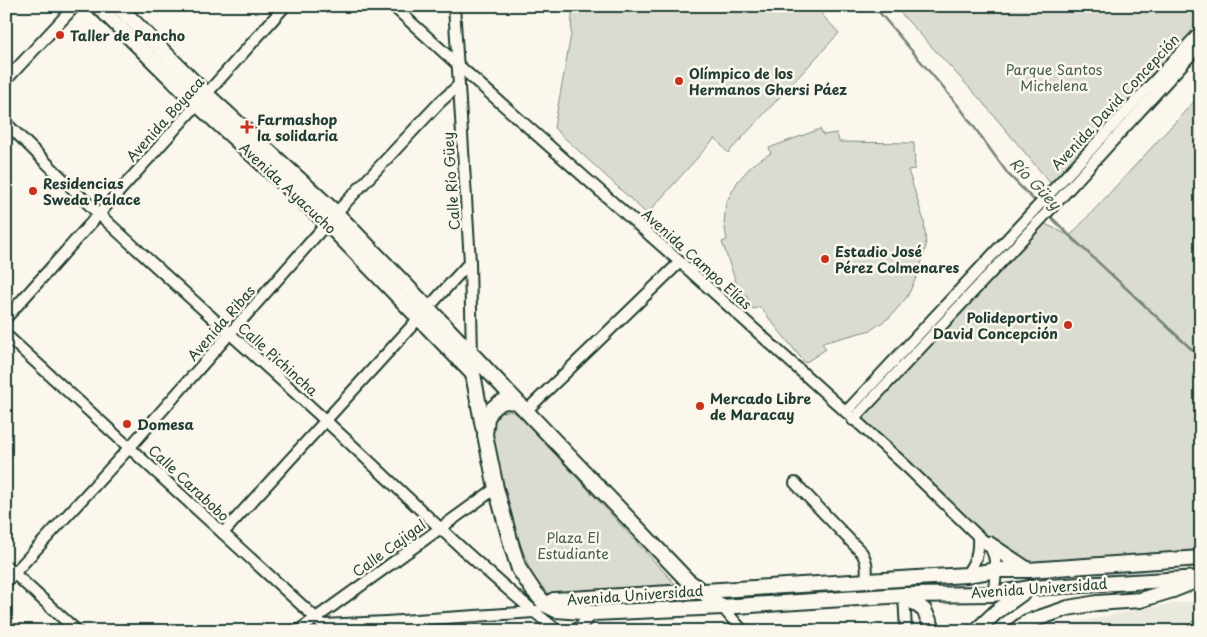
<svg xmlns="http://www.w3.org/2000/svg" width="1207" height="637" font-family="'Playpen Sans',sans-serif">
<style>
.built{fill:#eae9de}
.green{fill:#dbdcd1;stroke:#7d8c82}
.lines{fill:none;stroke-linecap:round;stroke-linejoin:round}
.stream{stroke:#74847b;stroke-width:2.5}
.street-casing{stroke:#1f3d34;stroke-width:14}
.secondary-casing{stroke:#1f3d34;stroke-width:18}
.street{stroke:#fbf7ec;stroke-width:10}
.secondary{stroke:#fbf7ec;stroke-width:14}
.poi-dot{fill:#c8321e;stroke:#fbf7ec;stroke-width:2}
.labels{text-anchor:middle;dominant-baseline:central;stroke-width:5;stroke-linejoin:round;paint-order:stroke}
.poi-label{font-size:14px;font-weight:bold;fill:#1f3d34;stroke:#fbf7ec;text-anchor:start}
.park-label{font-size:14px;fill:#455d53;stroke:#fbf7ec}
.street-label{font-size:14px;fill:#1f3d34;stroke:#fbf7ec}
.water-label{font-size:15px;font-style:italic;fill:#425b52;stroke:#fbf7ec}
</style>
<rect width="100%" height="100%" fill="#fbf7ec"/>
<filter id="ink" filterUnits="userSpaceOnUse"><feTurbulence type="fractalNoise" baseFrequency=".02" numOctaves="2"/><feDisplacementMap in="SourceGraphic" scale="10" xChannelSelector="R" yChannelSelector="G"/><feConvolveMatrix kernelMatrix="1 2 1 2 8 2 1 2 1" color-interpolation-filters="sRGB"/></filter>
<g filter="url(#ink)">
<!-- built -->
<path class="built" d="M1201,600V631H1034L1146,608Z"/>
<!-- green -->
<g class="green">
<path d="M570,6H814L839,33L728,153L715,138L647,214L554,128L571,35L572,16Z"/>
<path d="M894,6H1201V23L1052,185L979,98Z"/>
<path d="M1201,94V551L1021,569L850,413L1035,219L1070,236Z"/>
<path d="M820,129L823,135L837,133L839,142L914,143L915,169L908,170L924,221L926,246L919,272L907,297L890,317L871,330L822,343L826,349L805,363L760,307L753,309L746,295L741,297L722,242L727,240L724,223L726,203L738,181L753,164L771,153L769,148Z"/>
<path d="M509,411L515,413L521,417L678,587L550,597L537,587L530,570L519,540L504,488L492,430C493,417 496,412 509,411Z"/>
</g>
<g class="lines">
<!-- stream -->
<g class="stream">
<path d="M874,6L961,109L1008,174L1036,202"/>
<path d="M1049,215L1070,236L1201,358"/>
</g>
<defs>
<g id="street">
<path d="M393,6L458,65L680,262L907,467L978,536C981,539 985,541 988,544C999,556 996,578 993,594"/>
<path d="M454,6L470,262L472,355"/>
<path d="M6,80L75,6"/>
<path d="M6,123C38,154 68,185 100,215C175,285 251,352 326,421C403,492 476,566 558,631"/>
<path d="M428,308L470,262"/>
<path d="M6,318L285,6"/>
<path d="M6,335L330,631"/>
<path d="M526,411L680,262"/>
<path d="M846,412L1201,31"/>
<path d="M853,420L1056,203L1201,44"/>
<path d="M795,483L862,553C868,563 867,571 866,581"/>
<path d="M223,533L420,317"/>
<path d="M6,566L77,631"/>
<path d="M966,575C976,561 979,554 978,536"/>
<path d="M6,582L130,447L336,213L440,102L459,85"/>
<path d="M904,595L906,631"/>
<path d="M722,607L743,631"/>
<path d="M323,625L386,622L534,612L537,611"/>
<path d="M298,631L496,488"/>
<path d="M575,631L594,613"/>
</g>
<g id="secondary">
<path d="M98,6L197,104L327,223L473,374"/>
<path d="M118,6L206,94L336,213L428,308L687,580L722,607"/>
<path d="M473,364V374L483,427"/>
<path d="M517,402L505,401L498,404L493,408L487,418L485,435L496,488L512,547L519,569L533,590L546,605L556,610L594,613L722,607L904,595L993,594L1030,588L1201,578"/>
<path d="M989,544L1028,570"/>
<path d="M904,595L924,610L934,631"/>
<path d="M546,605L554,600L966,575L997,570H1028L1201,558"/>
<path d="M976,631L996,612L1028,589"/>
<path d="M1015,631L1027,622L1068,608L1097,603L1140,600L1173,590L1193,582"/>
</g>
</defs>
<!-- street casing -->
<use href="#street" class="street-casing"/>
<!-- secondary casing -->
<use href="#secondary" class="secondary-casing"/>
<!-- street -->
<use href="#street" class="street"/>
<!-- secondary -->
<use href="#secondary" class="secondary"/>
</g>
</g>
<!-- markers -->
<g class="poi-dot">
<circle cx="60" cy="35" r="5"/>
<circle cx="679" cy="81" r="5"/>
<path d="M244.5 119.5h5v5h5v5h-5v5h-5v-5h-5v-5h5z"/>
<circle cx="33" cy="191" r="5"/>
<circle cx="825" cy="259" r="5"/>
<circle cx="1068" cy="325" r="5"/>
<circle cx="700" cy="406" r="5"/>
<circle cx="127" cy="424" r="5"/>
</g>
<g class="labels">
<!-- poi labels -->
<g class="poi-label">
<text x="70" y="35">Taller de Pancho</text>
<text x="689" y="73">Olímpico de los<tspan x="689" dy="16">Hermanos Ghersi Páez</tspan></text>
<text x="257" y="119">Farmashop<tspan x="257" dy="16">la solidaria</tspan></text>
<text x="43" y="183">Residencias<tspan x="43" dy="16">Sweda Palace</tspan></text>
<text x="835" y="251">Estadio José<tspan x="835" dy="16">Pérez Colmenares</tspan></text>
<text x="1058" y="317" text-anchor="end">Polideportivo<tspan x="1058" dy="16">David Concepción</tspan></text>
<text x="710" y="398">Mercado Libre<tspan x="710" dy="16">de Maracay</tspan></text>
<text x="137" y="424">Domesa</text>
</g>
<!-- park labels -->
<g class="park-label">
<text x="1054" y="69">Parque Santos<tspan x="1054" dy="16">Michelena</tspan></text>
<text x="573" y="537">Plaza El<tspan x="573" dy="16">Estudiante</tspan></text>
</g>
<!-- street labels -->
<g class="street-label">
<text transform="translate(1115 102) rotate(-47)">Avenida David Concepción</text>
<text transform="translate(165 119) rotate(-48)">Avenida Boyaca</text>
<text transform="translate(451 181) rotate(-94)">Calle Río Güey</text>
<text transform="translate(288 188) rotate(43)">Avenida Ayacucho</text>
<text transform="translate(697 259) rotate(42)">Avenida Campo Elías</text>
<text transform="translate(221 323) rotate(-49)">Avenida Ribas</text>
<text transform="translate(278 359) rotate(42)">Calle Pichincha</text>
<text transform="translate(189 483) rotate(43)">Calle Carabobo</text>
<text transform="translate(389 548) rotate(-36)">Calle Cajigal</text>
<text transform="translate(1039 588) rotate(-4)">Avenida Universidad</text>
<text transform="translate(635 595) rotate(-4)">Avenida Universidad</text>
</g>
<!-- water labels -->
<g class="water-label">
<text transform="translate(1036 183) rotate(46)">Río Güey</text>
</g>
</g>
<!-- margin -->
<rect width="1207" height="637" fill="none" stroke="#fbf7ec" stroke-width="25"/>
<rect x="12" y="12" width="1182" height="612" fill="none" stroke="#1f3d34" stroke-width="2" filter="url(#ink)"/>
</svg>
